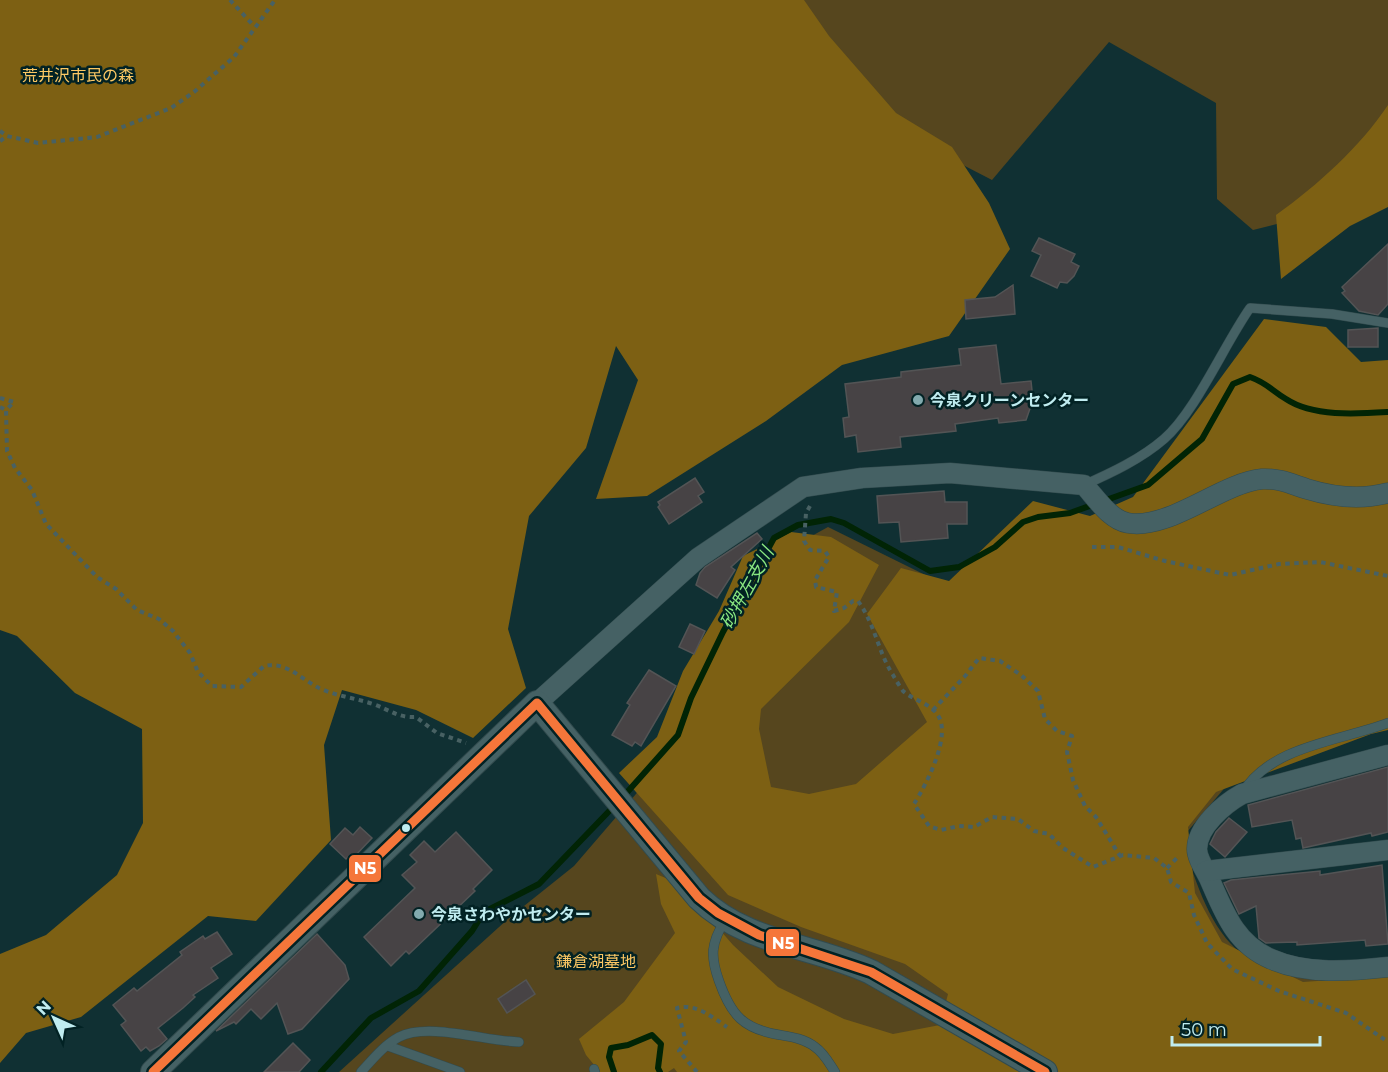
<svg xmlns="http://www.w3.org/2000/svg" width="1388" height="1072" font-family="Montserrat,'Noto Sans JP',sans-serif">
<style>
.green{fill:#56461e}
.forest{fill:#7d6013}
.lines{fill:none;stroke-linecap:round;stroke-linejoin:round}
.stream{stroke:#012405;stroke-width:6}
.building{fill:#474345;stroke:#535455;stroke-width:1.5}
.service-casing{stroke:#324b4e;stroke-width:10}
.minor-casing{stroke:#324b4e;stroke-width:21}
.tertiary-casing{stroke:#324b4e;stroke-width:26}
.path{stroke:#486163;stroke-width:4;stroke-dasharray:4.5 4.5;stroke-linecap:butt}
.service{stroke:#456164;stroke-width:9}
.minor{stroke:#456164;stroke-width:20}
.tertiary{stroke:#456164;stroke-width:24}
.bus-1-casing{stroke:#022224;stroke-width:14}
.bus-1{stroke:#f5763a;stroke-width:9}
.poi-dot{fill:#82aaae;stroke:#022224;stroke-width:2}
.bus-dot{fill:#c0ecf0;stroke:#022224;stroke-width:2}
.labels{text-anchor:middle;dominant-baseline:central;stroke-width:5;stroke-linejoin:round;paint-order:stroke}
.park-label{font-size:16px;fill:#fcc864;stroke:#022224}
.poi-label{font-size:16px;font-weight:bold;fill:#c0ecf0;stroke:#022224;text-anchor:start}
.water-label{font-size:18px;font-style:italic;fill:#89e680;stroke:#022224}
.line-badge{stroke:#022224;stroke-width:2}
.badge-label{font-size:16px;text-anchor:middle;font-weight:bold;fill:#fff}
</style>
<rect width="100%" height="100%" fill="#103033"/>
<!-- green -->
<g class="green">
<path d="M793,0H1388V170L1335,209L1253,230L1217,199L1216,103L1109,42L992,180L903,134Z"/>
<path d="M828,527L1264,742L1181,839C1195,876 1206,921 1236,949C1257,968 1301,975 1327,982L1388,1072H339L509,918L574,866L691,730L770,559Z"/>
</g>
<!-- forest -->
<g class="forest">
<path d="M0,0H804L829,36L896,113L952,147L989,203L1010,249L949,336L842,365L766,421L647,496L596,499L638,380L616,346L586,448L529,516L508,629L526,688L473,738L416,710L342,690L324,745L331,840L256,921L208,916L81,1017L26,1033L0,1063V954L46,935L117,875L143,823L142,729L75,693L17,636L0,630Z"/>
<path d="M1388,105V207L1350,226L1281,279L1276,215C1318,185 1360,147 1388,105Z"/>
<path d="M1264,319L1326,327L1361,362L1388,360V730L1371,734L1216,792L1188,827L1195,893L1222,942L1303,982L1388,976V1072H677L674,1068L668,1072H600L586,1055L579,1039L624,1002L675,933L661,904L656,874L680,884L733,945L778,987L844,1019L893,1034L940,1025L948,994L905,964L801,927L728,895L619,773L657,737L683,671L719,611L743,556L791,532L831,537L879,565L849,622L761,709L759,729L771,787L809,794L856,784L927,722L867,614L901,568L949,581L1033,501L1090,516L1133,497Z"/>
</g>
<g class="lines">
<!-- stream -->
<g class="stream">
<path d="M622,798L678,735L691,698L723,632L774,538L798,525L831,519L844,523L930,571L959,567L995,547L1023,522L1038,517L1070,513L1148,485L1202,439L1233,384L1250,377C1267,383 1271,390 1286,399C1313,417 1357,414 1388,412"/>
<path d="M321,1072L371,1018L419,991L472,931L484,912L539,884L615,805"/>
<path d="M614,1072L609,1057L611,1048L628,1045L652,1035L661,1044L658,1068L660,1072"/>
</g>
</g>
<!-- building -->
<g class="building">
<path d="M1039,238L1075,254L1071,262L1079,266L1074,276L1067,283L1060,282L1057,288L1031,276L1041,255L1032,251Z"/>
<path d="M1388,244V304L1378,315L1359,311L1342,293L1345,291L1342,287Z"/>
<path d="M1013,285L1015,314L966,319L965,300L995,297Z"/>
<path d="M1378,328V347H1348V330Z"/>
<path d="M996,345L1001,384L1031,381L1033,400L1026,420L999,423L998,418L955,424L956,431L900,437L901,447L858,452L856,435L845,437L843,418L849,417L845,384L901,377V372L961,365L959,349Z"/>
<path d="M695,478L704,492L698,496L702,502L669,524L658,507L660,505L658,502Z"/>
<path d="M944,491L945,502H967V524H947L948,538L901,542L899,522L879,523L877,496Z"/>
<path d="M757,533L762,539L731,567L735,570L717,598L696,585L700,573L705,567Z"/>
<path d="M690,624L705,631L694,654L679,647Z"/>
<path d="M649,670L676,686L641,746L635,742L632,746L612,735L630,705L627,703Z"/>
<path d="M1388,767V832L1372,836L1371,833L1303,848L1301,838L1296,839L1292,820L1252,827L1248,805Z"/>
<path d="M1229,818L1247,832L1225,857L1210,844L1216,832Z"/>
<path d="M360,827L372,838L353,858L350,855L346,859L330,844L345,828L353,835Z"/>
<path d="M456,832L492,870L473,889L475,891L409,954L406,951L391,966L364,937L415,888L402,875L417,862L410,855L424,841L435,852Z"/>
<path d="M1382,865L1388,944L1366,946L1365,940L1297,945V942L1266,943L1259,938L1256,906L1239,914L1224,883L1231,880L1320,871V875Z"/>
<path d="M217,932L232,954L211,968L218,978L193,995L195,997L183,1008L158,1028L167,1039L159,1046L150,1051L146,1047L141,1051L121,1025L126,1021L113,1005L134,988L137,991L182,955L180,952L203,936L205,939Z"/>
<path d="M317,934L345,965L349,979L302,1029L288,1034L277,1003L261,1019L251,1009L236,1024L234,1022L216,1031Z"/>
<path d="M526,980L535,994L507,1013L498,999Z"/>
<path d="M293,1043L310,1060L299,1072H264Z"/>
</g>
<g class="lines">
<defs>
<g id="service">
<path d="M1084,485C1111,473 1141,459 1164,439C1196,411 1224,345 1250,308L1332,314L1388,323"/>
<path d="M1243,792C1271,746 1340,741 1388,723"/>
<path d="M725,920C711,943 710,956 719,981C731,1015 743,1029 780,1035C792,1037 805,1039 815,1047C824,1053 829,1063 835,1072"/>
<path d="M388,1046L460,1072"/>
<path d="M594,1069L595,1072"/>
<path d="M361,1072C372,1060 384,1045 399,1037C428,1022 485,1041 519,1042"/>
</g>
<g id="minor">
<path d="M537,703L698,558L803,487L862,478L950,473L1084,485C1096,498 1110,520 1128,523C1170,530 1221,483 1262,479C1279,478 1291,484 1307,489C1333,497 1361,500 1388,493"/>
<path d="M1388,755L1242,794C1224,804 1197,827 1197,849C1197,858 1205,870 1209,878C1224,912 1235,944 1271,959C1307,975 1350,971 1388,967"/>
<path d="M1206,871L1388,850"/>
</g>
<path id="tertiary" d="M153,1072L537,703L699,898C746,944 814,945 871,972L1045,1072"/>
</defs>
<!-- service casing -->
<use href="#service" class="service-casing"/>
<!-- minor casing -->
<use href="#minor" class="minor-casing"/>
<!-- tertiary casing -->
<use href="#tertiary" class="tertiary-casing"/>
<!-- path -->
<g class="path">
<path d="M230,0L254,26"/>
<path d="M0,131L7,136"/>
<path d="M0,141L7,136L38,143L97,137L171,108L194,92L234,57L275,0"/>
<path d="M0,398L14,402L6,410L7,451L15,468L32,490L46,524L97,577L116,589L137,610L159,619L173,631L190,653L198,672L212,686L241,687L264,666C286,661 301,679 319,688C336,696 355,698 373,704C390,710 398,718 416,717L437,733L466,743"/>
<path d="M0,407L6,410"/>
<path d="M810,506L806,513L804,541L810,550L825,551L829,557L815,580L816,587L837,592L834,611L844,608L853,601H858C875,624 878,652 893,675C896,680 900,687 903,691C913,700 929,703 937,714C953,734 926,785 914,804L929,826L941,830L959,826L974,827L992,817L1018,819L1034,831L1049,834L1063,848L1093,867L1123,855L1154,858L1167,868L1171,882L1189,893L1194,915L1207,943L1232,969L1279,991L1346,1013L1388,1042"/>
<path d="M1092,547H1118L1165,561L1230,575L1279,564L1320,562L1388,576"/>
<path d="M933,710L966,675L979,658L1000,661L1021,675L1038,691L1045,719L1057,731L1072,736L1067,752L1073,780L1085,806L1096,817L1120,856"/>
<path d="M1167,868L1179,856"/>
<path d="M697,1072L679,1051L686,1042L677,1008C696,1003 712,1017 727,1027"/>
</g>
<!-- service -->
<use href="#service" class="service"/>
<!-- minor -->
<use href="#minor" class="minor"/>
<!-- tertiary -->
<use href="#tertiary" class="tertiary"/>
<defs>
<path id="bus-1" d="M153,1072L537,703L699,898L718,913L759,935L871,972L1045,1072"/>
</defs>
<!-- bus-1 casing -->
<use href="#bus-1" class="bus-1-casing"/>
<!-- bus-1 -->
<use href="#bus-1" class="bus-1"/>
</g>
<!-- markers -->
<g class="poi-dot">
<circle cx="918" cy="400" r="6"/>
<circle cx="419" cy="914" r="6"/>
</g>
<circle class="bus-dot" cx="406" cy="828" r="5"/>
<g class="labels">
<!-- park labels -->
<g class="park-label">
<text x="78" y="75">荒井沢市民の森</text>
<text x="596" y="961">鎌倉湖墓地</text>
</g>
<!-- poi labels -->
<g class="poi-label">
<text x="930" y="400">今泉クリーンセンター</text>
<text x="431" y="914">今泉さわやかセンター</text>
</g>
<!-- water labels -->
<g class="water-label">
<text transform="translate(747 588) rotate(-61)">砂押左支川</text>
</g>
</g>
<g class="line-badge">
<rect x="348" y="854" width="34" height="29" rx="6" fill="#f5763a"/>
<rect x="765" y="928" width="35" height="29" rx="6" fill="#f5763a"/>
</g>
<g class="badge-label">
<text x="365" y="874">N5</text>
<text x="783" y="949">N5</text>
</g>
<!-- north arrow -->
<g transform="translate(54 1018) rotate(315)" stroke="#022224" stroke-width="4.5" paint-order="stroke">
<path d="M0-4.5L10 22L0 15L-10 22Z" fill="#c0ecf0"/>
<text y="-9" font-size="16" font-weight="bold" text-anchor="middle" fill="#c0ecf0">N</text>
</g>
<!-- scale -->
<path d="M1172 1036v9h148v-9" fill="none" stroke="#c0ecf0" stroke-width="3"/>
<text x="1181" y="1036" font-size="18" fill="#c0ecf0" stroke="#022224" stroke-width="4.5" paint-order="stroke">50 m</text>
</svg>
